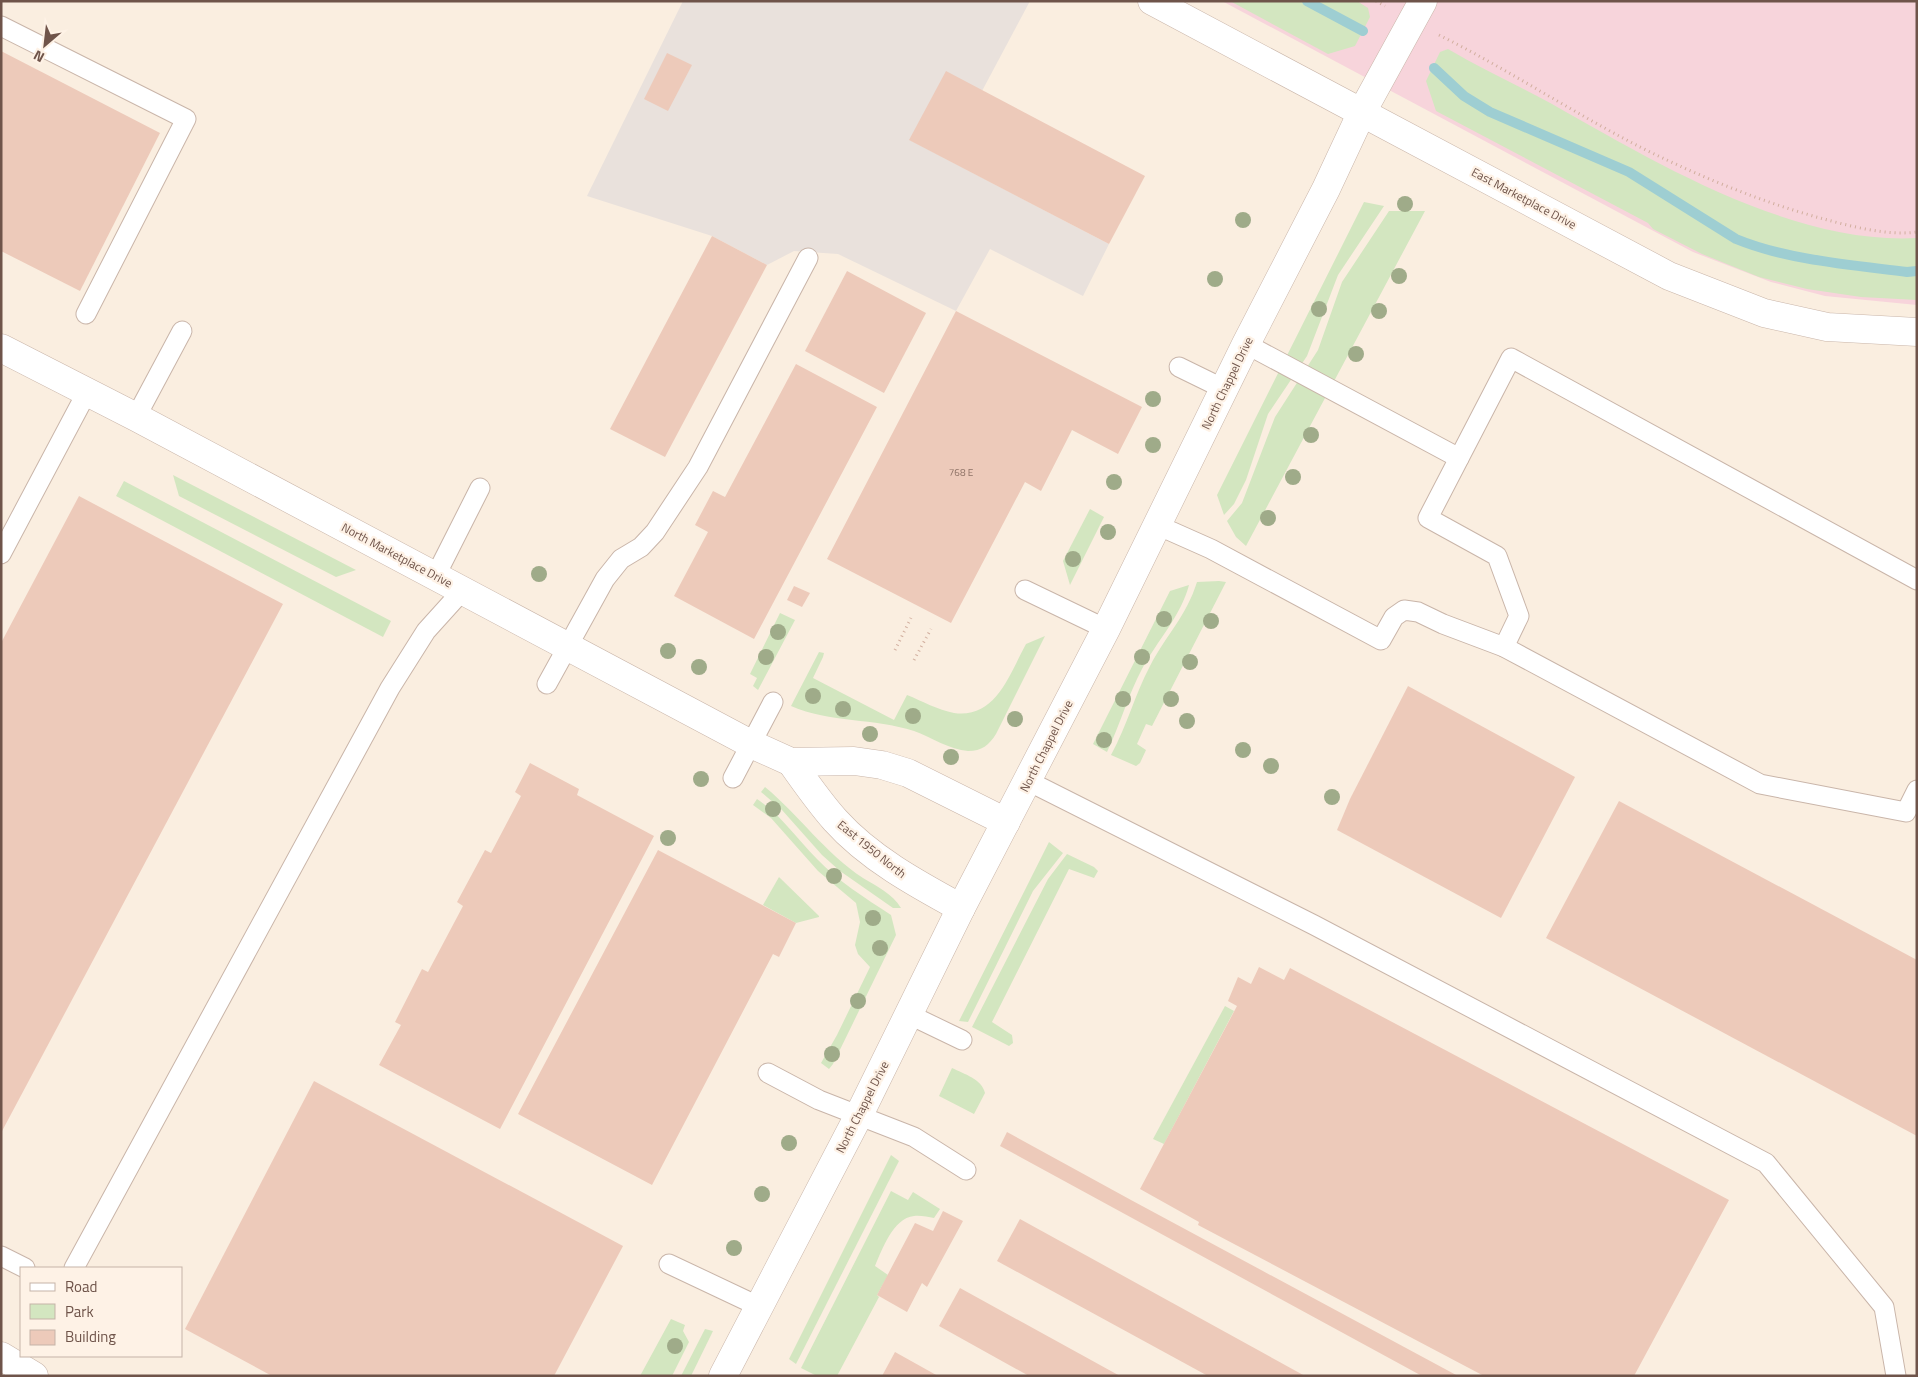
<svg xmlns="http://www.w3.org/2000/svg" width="1918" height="1377" font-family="'Titillium Web',sans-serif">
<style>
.industrial{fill:#e9e1dc}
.medical{fill:#f7d4db}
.green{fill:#d3e6c0}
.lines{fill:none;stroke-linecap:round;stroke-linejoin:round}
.stream{stroke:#9eced2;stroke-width:10}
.building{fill:#edcaba}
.service-casing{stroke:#c9b5a9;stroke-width:21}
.minor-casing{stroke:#c9b5a9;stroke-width:29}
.tertiary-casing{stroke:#c9b5a9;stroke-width:29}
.path{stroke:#d1ae9e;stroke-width:3;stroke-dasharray:1 4;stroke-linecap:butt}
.service{stroke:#fff;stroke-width:19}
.minor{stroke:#fff;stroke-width:28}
.tertiary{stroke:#fff;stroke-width:28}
.tree{fill:#9fab89}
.labels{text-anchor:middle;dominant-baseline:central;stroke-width:4.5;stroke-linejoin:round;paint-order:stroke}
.number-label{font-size:10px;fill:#8e7266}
.street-label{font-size:12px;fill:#6f544a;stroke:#fef2e6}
</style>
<rect width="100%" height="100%" fill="#faeee0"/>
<!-- industrial -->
<path class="industrial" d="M683,1H1030L982,91L910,140L1109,244L1083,296L990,249L956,311L838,254L794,251L767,265L712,236L587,196Z"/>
<!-- medical -->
<path class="medical" d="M1222,1H1917V305L1825,296L1771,282L1693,252Z"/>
<!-- green -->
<g class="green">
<path d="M1230,1H1357L1368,8L1370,17L1355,46L1328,54Z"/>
<path d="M1448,49C1482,69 1517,85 1552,104C1656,163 1793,245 1917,238V300L1861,297L1807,289L1759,277L1702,254L1653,229L1648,223L1436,111L1426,81L1440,52Z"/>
<path d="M1364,202L1384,206L1338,275L1307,356L1268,414L1246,480L1234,504L1224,515L1217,495Z"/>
<path d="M1389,211H1425L1246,546L1236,537L1227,521L1242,503L1275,417L1318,350L1342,282Z"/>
<path d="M173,475L356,570L336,577L179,496Z"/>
<path d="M124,481L391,621L383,637L116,496Z"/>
<path d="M1090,509L1104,517L1070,585L1063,561Z"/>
<path d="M1219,581L1226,582L1152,726L1146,724L1137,744L1146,750L1140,763L1136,766L1111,755C1127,726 1135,694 1150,666C1166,635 1186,617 1197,582Z"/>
<path d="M1189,585C1181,616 1157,641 1142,669C1128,695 1120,725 1107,752L1093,744L1170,591Z"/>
<path d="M780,613L795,620L758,690L753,686L757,678L750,674Z"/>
<path d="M1045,636L996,734C989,745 982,751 968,751C950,750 931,737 914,731C874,718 830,723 791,706L819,652L824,653L823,657L813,678L894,720L907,695C922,701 938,710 954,713C996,719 1010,673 1026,644Z"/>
<path d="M765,787C799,815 825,853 863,878C876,886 893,894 901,908H893L840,871L822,855L782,810L761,792Z"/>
<path d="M757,799C783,817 795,837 817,859C838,881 865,898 891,915L896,935L833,1064L829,1069L821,1063L837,1035L870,967L858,954L855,945L860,922L856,903L818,871L771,818L753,805Z"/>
<path d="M1049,842L1063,853L1033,891L968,1022L959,1021Z"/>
<path d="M1067,854L1094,867L1098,871L1094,878L1069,869L992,1022L1012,1035L1013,1043L1009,1046L972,1027L1048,879Z"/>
<path d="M779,877L819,916V917L796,923L763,905Z"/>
<path d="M1225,1006L1234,1011L1164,1144L1153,1139Z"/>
<path d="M952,1068C964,1074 982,1079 985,1093L974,1114L939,1096Z"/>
<path d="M891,1155L899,1161L796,1364L789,1359Z"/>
<path d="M891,1191L908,1200L913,1192L940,1209L934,1218C928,1217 920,1215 914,1216C893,1218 882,1250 875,1266L888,1275L877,1295L879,1297L837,1376H817L801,1368Z"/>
<path d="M671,1319L685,1325L683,1331L689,1342L672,1376H640Z"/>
<path d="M705,1329L713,1331L691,1376H681Z"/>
</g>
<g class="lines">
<!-- stream -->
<g class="stream">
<path d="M1307,1L1363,31"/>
<path d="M1434,68L1464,96L1490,112L1629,172L1736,239C1787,260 1852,265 1907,272L1917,271"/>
</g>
</g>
<!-- building -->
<g class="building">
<path d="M1,51L160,133L80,291L1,251Z"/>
<path d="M667,53L692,65L668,111L644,99Z"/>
<path d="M946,71L1145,176L1109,244L909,140Z"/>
<path d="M712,236L767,265L665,457L610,429Z"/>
<path d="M847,271L926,313L884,393L805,351Z"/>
<path d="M956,311L1142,407L1118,454L1072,430L1041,491L1025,482L951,623L827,559Z"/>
<path d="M796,364L877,407L754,639L674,596L708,532L695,525L713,491L725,497Z"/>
<path d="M79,496L283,604L1,1133V643Z"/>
<path d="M794,586L810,593L802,607L787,600Z"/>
<path d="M1408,686L1575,777L1501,918L1337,830L1350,799Z"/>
<path d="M530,763L579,789L577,795L654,836L500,1129L379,1065L401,1025L395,1022L422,969L428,972L463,906L457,902L485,850L491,853L521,796L515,792Z"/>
<path d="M1619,801L1917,960V1136L1546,938Z"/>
<path d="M658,850L796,923L779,957L773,954L652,1185L518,1114Z"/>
<path d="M1259,967L1284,980L1290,968L1729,1200L1634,1376H1484L1198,1225L1199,1222L1140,1189L1237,1006L1228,1001L1238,977L1251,984Z"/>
<path d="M314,1081L623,1246L554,1376H272L185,1329Z"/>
<path d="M1007,1132L1131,1200L1458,1376H1422L1000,1146Z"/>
<path d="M943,1211L963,1221L927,1287L922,1283L907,1312L877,1295L915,1223L933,1231Z"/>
<path d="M1020,1219L1305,1376H1208L997,1261Z"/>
<path d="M960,1288L1120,1376H1029L939,1326Z"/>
<path d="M895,1352L938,1376H882Z"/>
</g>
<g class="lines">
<defs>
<g id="service">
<path d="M1,26L186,119L86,314"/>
<path d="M1246,344L1459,458"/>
<path d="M1179,367L1224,389"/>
<path d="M136,417L182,331"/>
<path d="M1157,525L1211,549L1381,640L1394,617L1404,610L1418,612L1443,624L1504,647L1760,784L1906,812L1917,790"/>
<path d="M1,554L87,392"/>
<path d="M436,575L480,488"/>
<path d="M1025,590L1106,629"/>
<path d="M1504,647L1519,616L1497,556L1428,518L1511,358L1917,580"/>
<path d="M547,684L605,579L621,559L641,547L655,532L698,467L808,258"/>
<path d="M733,778L773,702"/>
<path d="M1028,781L1314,925L1766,1163L1884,1307L1896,1376"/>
<path d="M908,1014L962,1040"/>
<path d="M768,1073L819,1100L914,1137L966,1170"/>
<path d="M1,1256L25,1268"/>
<path d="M669,1264L760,1307"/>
<path d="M74,1268L390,688L426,631L463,590"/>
</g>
<g id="minor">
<path d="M1362,112L1423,1"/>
<path d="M1,1356L34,1376"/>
</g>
<g id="tertiary">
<path d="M1152,1L1669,276L1764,313L1827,327L1917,332"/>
<path d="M1,348L136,417L751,744L791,762L854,761L882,765L908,773L1006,822"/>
<path d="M791,762C805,782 819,802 835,820C869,858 917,884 961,908"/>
<path d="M723,1376L859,1115L961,908L1106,629L1246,344L1326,189L1362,112"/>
</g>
</defs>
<!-- service casing -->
<use href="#service" class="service-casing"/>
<!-- minor casing -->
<use href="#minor" class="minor-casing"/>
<!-- tertiary casing -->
<use href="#tertiary" class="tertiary-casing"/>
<!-- path -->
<g class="path">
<path d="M1376,1L1385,6"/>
<path d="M1439,35C1509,70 1575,114 1644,149C1701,177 1759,201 1820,218C1850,226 1886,236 1917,232"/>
<path d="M895,650L911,618"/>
<path d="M914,660L931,629"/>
</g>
<!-- service -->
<use href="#service" class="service"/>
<!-- minor -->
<use href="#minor" class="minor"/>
<!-- tertiary -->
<use href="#tertiary" class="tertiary"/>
</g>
<!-- trees -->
<g class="tree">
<circle cx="1405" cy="204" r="8"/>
<circle cx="1243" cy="220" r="8"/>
<circle cx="1399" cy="276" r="8"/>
<circle cx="1215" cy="279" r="8"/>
<circle cx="1319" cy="309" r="8"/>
<circle cx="1379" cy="311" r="8"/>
<circle cx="1356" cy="354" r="8"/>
<circle cx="1153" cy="399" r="8"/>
<circle cx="1311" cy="435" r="8"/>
<circle cx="1153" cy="445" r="8"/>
<circle cx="1293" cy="477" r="8"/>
<circle cx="1114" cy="482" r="8"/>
<circle cx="1268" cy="518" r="8"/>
<circle cx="1108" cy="532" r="8"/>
<circle cx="1073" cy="559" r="8"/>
<circle cx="539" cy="574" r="8"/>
<circle cx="1164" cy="619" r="8"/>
<circle cx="1211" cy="621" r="8"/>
<circle cx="778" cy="632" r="8"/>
<circle cx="668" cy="651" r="8"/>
<circle cx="766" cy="657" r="8"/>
<circle cx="1142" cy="657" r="8"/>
<circle cx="1190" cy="662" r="8"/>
<circle cx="699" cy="667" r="8"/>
<circle cx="813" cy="696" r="8"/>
<circle cx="1123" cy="699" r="8"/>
<circle cx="1171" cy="699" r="8"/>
<circle cx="843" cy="709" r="8"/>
<circle cx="913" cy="716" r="8"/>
<circle cx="1015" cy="719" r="8"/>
<circle cx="1187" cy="721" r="8"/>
<circle cx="870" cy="734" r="8"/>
<circle cx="1104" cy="740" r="8"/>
<circle cx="1243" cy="750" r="8"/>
<circle cx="951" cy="757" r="8"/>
<circle cx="1271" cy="766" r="8"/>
<circle cx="701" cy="779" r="8"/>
<circle cx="1332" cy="797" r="8"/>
<circle cx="773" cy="809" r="8"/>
<circle cx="668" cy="838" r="8"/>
<circle cx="834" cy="876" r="8"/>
<circle cx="873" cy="918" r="8"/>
<circle cx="880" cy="948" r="8"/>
<circle cx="858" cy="1001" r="8"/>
<circle cx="832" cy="1054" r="8"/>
<circle cx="789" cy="1143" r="8"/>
<circle cx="762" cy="1194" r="8"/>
<circle cx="734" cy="1248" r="8"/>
<circle cx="675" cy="1346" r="8"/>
</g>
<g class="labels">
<!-- number labels -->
<g class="number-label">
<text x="961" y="472">768 E</text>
</g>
<!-- street labels -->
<g class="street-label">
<text transform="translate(1524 198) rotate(28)">East Marketplace Drive</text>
<text transform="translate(1227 383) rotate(-64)">North Chappel Drive</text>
<text transform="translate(397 555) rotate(28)">North Marketplace Drive</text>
<text transform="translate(1046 746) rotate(-63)">North Chappel Drive</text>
<text transform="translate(872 849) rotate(39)">East 1950 North</text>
<text transform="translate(862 1107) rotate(-63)">North Chappel Drive</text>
</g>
</g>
<!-- border -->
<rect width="1918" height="1377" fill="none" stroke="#6f544a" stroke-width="5"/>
<!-- legend -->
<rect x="20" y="1267" width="162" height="90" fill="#fef2e6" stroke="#c5b3a8"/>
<rect x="30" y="1283" width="25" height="8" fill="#ffffff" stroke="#c5b3a8"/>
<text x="65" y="1292" font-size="15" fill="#6f544a">Road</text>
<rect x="30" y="1304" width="25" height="15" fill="#d3e6c0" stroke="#c5b3a8"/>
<text x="65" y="1317" font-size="15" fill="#6f544a">Park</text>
<rect x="30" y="1330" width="25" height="15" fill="#edcaba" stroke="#c5b3a8"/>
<text x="65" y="1342" font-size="15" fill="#6f544a">Building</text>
<!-- north arrow -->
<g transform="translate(45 45) rotate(208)" stroke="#fef2e6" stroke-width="4" paint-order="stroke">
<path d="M0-4L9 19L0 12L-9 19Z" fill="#6f544a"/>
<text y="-8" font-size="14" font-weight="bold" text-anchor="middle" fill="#6f544a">N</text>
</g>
</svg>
